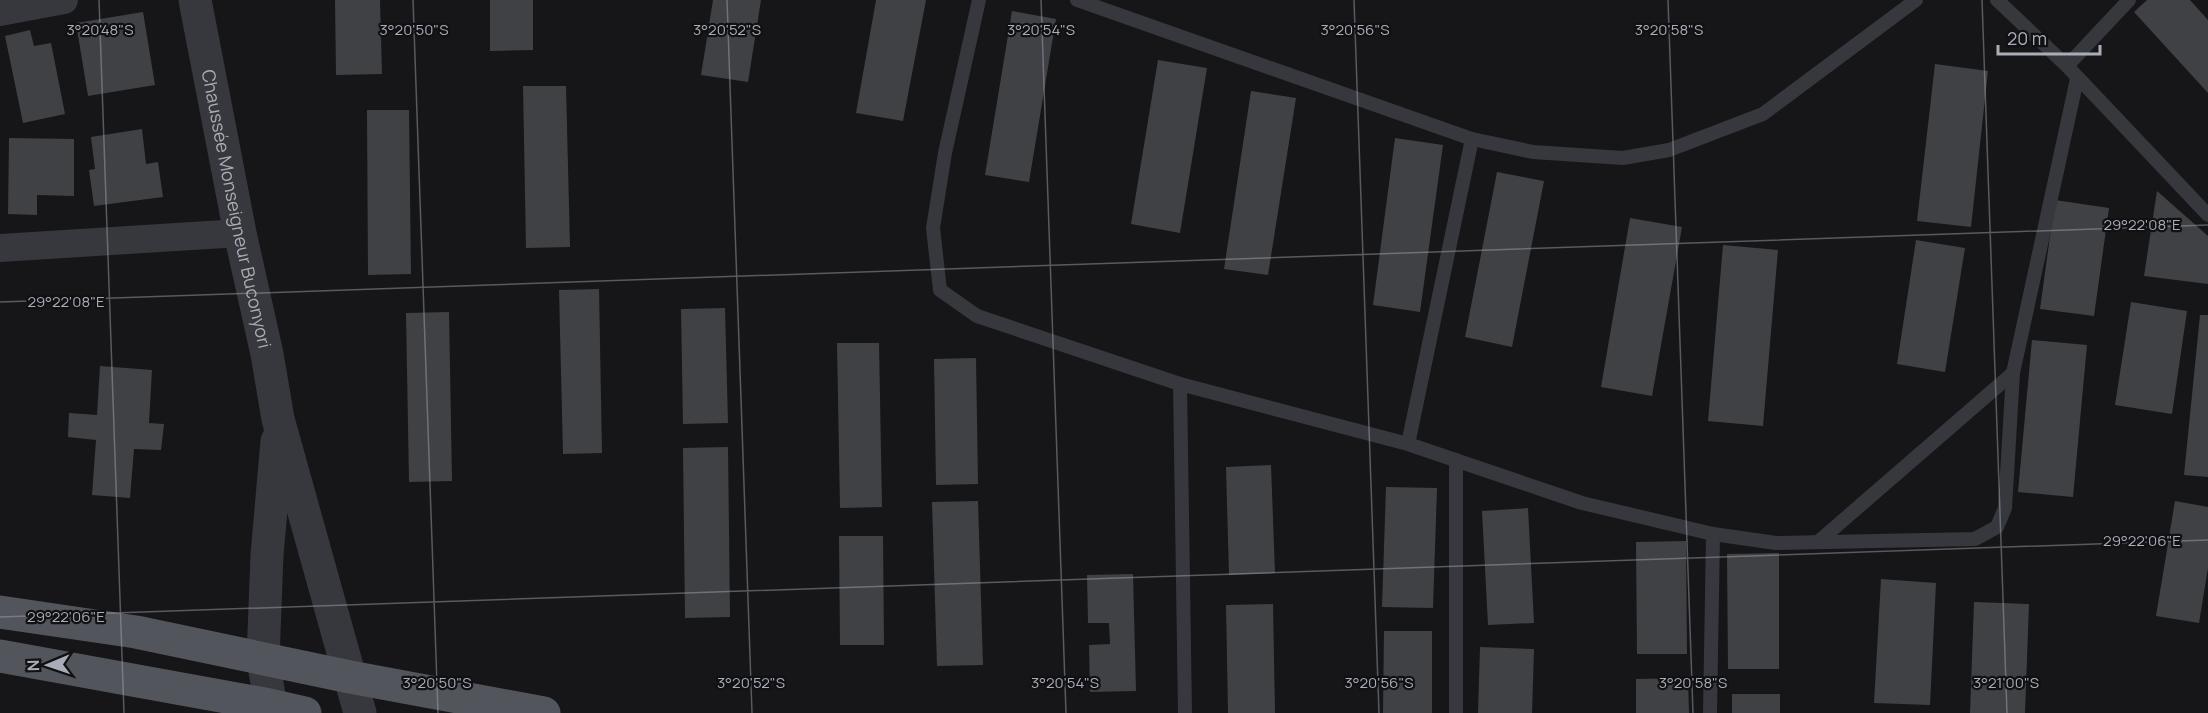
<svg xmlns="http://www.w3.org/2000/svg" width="2208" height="713" font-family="Manrope,sans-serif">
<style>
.building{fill:#404145}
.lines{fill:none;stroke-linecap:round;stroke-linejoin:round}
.service{stroke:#37383d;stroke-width:14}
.minor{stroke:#37383d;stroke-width:28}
.tertiary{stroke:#37383d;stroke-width:33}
.primary{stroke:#53555c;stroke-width:33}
.ticks{fill:none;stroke:#a8adb8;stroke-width:1.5;stroke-opacity:0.45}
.labels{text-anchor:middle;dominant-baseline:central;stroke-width:4.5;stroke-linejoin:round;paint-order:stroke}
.street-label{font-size:18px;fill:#a8adb8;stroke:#111113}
.ticks-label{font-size:15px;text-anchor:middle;fill:#a8adb8;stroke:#111113;stroke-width:4.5;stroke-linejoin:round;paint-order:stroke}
</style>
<rect width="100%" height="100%" fill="#161618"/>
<!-- building -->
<g class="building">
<path d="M335,0H380L382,74L336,75Z"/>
<path d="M490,0H533V50L490,51Z"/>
<path d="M713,0H761L748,82L701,75Z"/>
<path d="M876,0H926L903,121L856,113Z"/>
<path d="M2147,0H2190L2208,20V93L2134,12Z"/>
<path d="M1012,11L1056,19L1029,182L985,175Z"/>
<path d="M143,12L155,85L88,96L76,23Z"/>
<path d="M30,30L34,46L51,43L65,114L23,123L5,36Z"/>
<path d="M1158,60L1207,68L1180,233L1131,224Z"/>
<path d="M1935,64L1988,71L1971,227L1917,221Z"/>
<path d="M523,86H566L570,247L526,248Z"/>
<path d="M1251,91L1296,98L1268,275L1224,269Z"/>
<path d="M367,110H409L411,274L368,275Z"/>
<path d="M142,129L146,164L158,162L163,197L94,206L89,170L95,169L91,137Z"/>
<path d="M9,138L74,139V196L37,195V215L8,214Z"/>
<path d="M1395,138L1443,145L1420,312L1373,305Z"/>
<path d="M1497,172L1544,181L1512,347L1465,337Z"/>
<path d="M2157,191L2208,236V284L2144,276Z"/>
<path d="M2055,200L2109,208L2094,316L2040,309Z"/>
<path d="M1630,218L1682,227L1652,396L1601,387Z"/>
<path d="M1916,240L1965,248L1945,372L1897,364Z"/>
<path d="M1723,245L1778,250L1763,426L1708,421Z"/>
<path d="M599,289L602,453L563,454L559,290Z"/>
<path d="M2131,302L2187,311L2172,414L2115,405Z"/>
<path d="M725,308L728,423L683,424L681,309Z"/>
<path d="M449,312L452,481L409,482L406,313Z"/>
<path d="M2200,315H2208V477L2184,475Z"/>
<path d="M2032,340L2087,345L2073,497L2018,492Z"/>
<path d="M837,343H879L882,507L840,508Z"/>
<path d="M976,358L978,484L936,485L934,359Z"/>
<path d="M100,366L152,370L149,423L164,424L161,450L134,449L130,498L92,495L96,440L68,437L69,413L97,415Z"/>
<path d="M728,447L730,617L685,618L683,448Z"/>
<path d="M1271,465L1275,573L1229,575L1226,467Z"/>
<path d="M1386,487L1437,488L1433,608L1382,607Z"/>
<path d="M978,501L983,665L937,666L932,502Z"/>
<path d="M2175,501L2208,507V568L2199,623L2156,616Z"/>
<path d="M1528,508L1534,623L1488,625L1482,511Z"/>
<path d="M839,536H883L884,645H840Z"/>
<path d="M1686,541L1687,654H1637L1636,542Z"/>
<path d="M1779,553V669H1728L1727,554Z"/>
<path d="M1133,574L1136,691L1090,692L1089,645L1110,644L1109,623H1088L1087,575Z"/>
<path d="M1881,579L1936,583L1930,705L1874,703Z"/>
<path d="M1974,602L2029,604L2025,713H1970Z"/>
<path d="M1273,604L1275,713H1228L1226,605Z"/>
<path d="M1384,631H1432V713H1383Z"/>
<path d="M1480,647L1534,649L1532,713H1478Z"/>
<path d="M1688,678L1689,713H1636V679Z"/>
<rect x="1732" y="694" width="48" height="19"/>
</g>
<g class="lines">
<!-- service -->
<g class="service">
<path d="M979,0L945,153L933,228L940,290L977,316L1180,384"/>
<path d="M1077,0L1472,139L1533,152L1623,158L1669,150L1763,114L1916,0"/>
<path d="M1997,0L2067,66L2208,215"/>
<path d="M2067,66L2129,0"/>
<path d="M1408,444L1472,139"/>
<path d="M1818,542L2013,373"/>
<path d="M1185,713L1180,384L1408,444L1582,503L1713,534L1776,543L1975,539L1997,527L2005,508L2013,373L2077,79"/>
<path d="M1456,713V460"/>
<path d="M1710,713L1713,534"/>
</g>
<!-- minor -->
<g class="minor">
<path d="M0,12L64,0"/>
<path d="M0,248L240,233"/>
</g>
<!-- tertiary -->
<g class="tertiary">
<path id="s1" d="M195,0L240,233L267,354L278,419L360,713"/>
<path d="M272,713L263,659L267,555L277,441"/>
</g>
<!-- primary -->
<g class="primary">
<path d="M0,612L136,632L350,677L544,713"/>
<path d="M0,656L270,705L305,713"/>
</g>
</g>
<!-- ticks -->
<path class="ticks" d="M99,0L124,713M413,0L438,713M727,0L752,713M1041,0L1066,713M1354,0L1379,713M1668,0L1693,713M1982,0L2007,713M0,302L2208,225M0,617L2208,540"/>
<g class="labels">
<!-- street labels -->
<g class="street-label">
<text stroke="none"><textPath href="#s1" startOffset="213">Chaussée Monseigneur Buconyori</textPath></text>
</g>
</g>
<g class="ticks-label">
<text x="100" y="35">3°20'48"S</text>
<text x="414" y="35">3°20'50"S</text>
<text x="727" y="35">3°20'52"S</text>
<text x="1041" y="35">3°20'54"S</text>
<text x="1355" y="35">3°20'56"S</text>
<text x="1669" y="35">3°20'58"S</text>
<text x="2142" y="230">29°22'08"E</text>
<text x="66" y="307">29°22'08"E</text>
<text x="2142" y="546">29°22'06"E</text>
<text x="66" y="622">29°22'06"E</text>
<text x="437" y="688">3°20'50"S</text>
<text x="751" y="688">3°20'52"S</text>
<text x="1065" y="688">3°20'54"S</text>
<text x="1379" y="688">3°20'56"S</text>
<text x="1693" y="688">3°20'58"S</text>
<text x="2006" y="688">3°21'00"S</text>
</g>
<!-- north arrow -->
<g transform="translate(48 665) rotate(268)" stroke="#111113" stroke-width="4.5" paint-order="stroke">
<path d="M0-4.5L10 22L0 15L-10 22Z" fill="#a8adb8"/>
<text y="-9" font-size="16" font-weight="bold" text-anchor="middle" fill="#a8adb8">N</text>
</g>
<!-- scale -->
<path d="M1998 45v9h102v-9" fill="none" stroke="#a8adb8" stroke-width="3"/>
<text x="2007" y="45" font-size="18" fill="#a8adb8" stroke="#111113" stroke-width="4.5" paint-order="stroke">20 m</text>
</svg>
